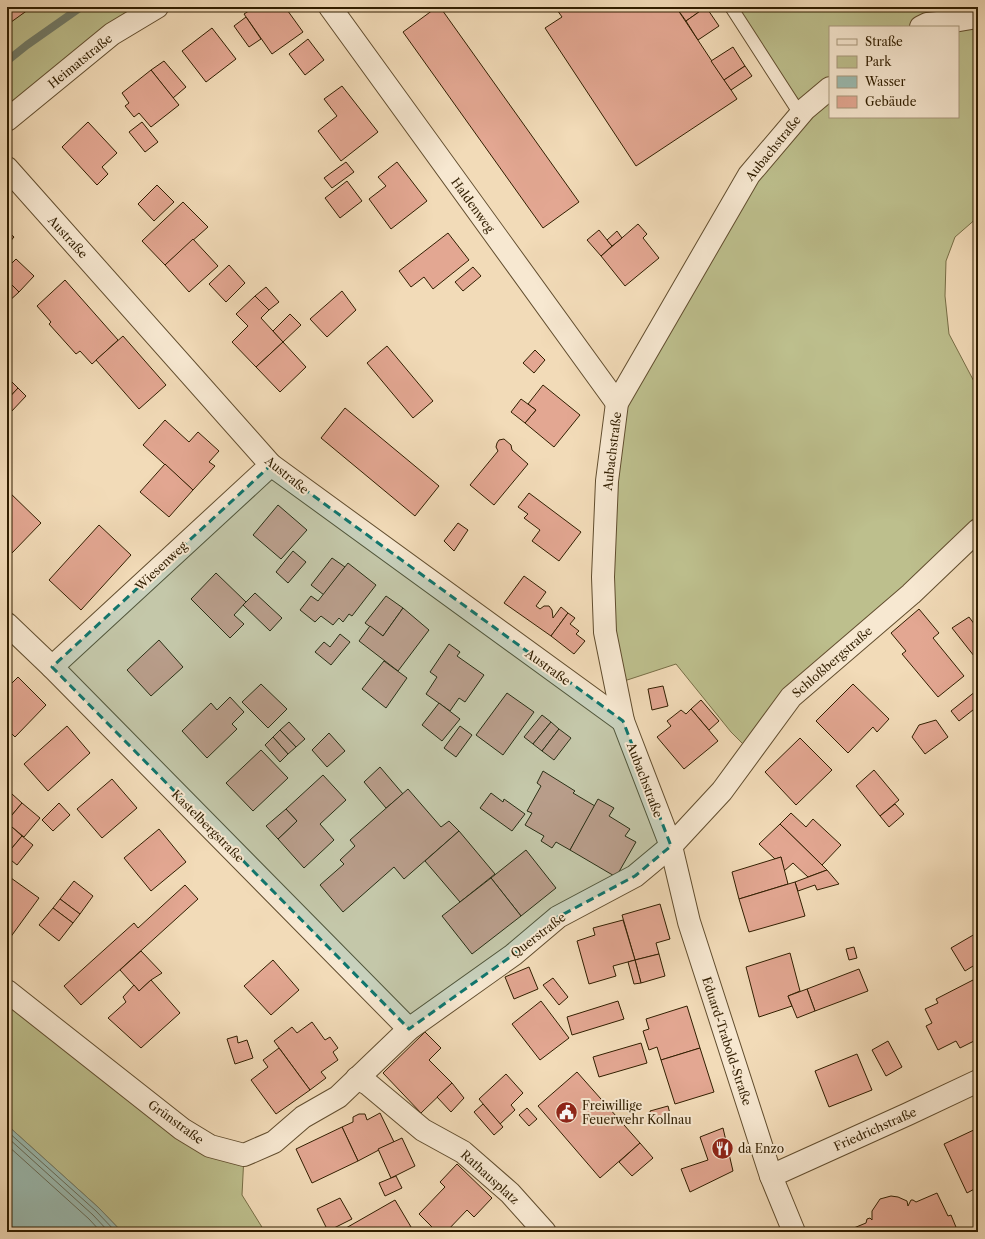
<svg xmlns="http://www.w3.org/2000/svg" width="985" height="1239" font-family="'Libre Caslon Text',serif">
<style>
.green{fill:#bdbf8d;stroke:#776e46;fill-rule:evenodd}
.water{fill:#9bbbb1;stroke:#717c6a}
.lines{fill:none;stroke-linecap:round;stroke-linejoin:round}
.shore{stroke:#666c58;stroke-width:1}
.stream{stroke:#717c6a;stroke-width:8}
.building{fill:#e3a792;stroke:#311e00}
.lane-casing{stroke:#614d2e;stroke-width:14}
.street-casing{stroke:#614d2e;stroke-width:24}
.lane{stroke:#f7e8d1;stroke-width:12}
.street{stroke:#f7e8d1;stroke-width:22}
.marked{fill:#0f766e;fill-opacity:0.2;stroke:#0f766e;stroke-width:3;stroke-dasharray:8 5;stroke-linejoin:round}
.labels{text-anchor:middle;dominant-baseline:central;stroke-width:4;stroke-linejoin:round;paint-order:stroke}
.street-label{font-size:12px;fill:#311e00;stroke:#f7e8d1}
.poi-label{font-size:12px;fill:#311e00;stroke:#f7e8d1;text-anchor:start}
</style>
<rect width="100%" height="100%" fill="#f2dbb8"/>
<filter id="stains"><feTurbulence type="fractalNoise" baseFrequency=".005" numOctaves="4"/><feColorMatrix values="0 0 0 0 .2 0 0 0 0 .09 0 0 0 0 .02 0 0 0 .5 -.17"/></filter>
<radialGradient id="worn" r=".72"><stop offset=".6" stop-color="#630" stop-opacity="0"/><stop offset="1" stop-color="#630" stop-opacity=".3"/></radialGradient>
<!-- green -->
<g class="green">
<path d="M32,7H157L7,120V24Z"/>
<path d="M733,7H978V217L955,237L946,261L945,296L949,334L978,389V530L911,594L751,752L731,732L676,664L615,684L605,632L617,403L749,175L805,109ZM830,27H958V117H830Z"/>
<path d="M7,991L182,1129L244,1155L242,1195L265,1232H122L99,1208L7,1125Z"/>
</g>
<!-- water -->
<path class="water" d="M7,1125L99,1208L122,1232H7Z"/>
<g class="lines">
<!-- shore -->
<g class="shore">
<path d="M7,1131L96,1211L116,1232"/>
<path d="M7,1137L93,1215L109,1232"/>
<path d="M7,1145L89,1219L101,1232"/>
</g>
<!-- stream -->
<path class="stream" d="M7,61L27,45L81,7"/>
</g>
<!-- building -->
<g class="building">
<path d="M7,7H32L7,25Z"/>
<path d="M255,7H285L303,32L272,54L244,14Z"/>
<path d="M437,7H440L579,202L543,228L403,32Z"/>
<path d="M555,7H676L737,99L636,166L545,28L562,17Z"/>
<path d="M676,7H706L686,21Z"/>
<path d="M706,7L719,26L698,40L686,21Z"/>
<path d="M246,17L261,39L249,47L234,26Z"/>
<path d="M212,28L236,59L206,82L182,51Z"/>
<path d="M308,39L324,60L305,75L289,54Z"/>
<path d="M733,47L745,66L724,80L711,61Z"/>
<path d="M164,61L186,87L173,98L151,70Z"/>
<path d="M745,66L752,76L731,90L724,80Z"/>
<path d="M151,70L179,105L151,127L139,113L134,117L125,106L129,103L122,93Z"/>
<path d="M342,86L378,132L341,161L318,131L337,116L324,99Z"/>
<path d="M88,122L117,153L102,167L108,174L97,185L62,147Z"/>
<path d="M142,122L158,142L145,152L129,132Z"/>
<path d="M346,162L354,172L332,188L324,178Z"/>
<path d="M397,162L427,201L391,229L369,199L386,186L378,177Z"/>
<path d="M347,181L362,201L340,218L325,198Z"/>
<path d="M157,185L174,202L154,221L138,204Z"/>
<path d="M183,202L208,227L165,265L142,241Z"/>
<path d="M638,224L647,234L643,238L659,258L625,286L601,256Z"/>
<path d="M599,230L612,246L601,256L587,240Z"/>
<path d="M7,231L14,237L7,245Z"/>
<path d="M617,231L622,238L612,246L607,240Z"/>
<path d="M448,233L469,260L433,289L424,277L411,287L399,271Z"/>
<path d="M193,239L218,266L189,292L165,265Z"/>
<path d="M16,259L34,276L19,292L7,280V268Z"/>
<path d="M229,265L245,283L226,302L209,284Z"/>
<path d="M473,267L481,276L463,291L455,282Z"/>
<path d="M7,280L19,292L7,303Z"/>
<path d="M65,280L118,340L92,364L80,351L76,354L49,324L51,322L37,306Z"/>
<path d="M266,287L279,302L269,310L255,296Z"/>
<path d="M342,291L356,310L327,337L310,319Z"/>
<path d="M255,296L269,310L261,318L283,342L256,367L232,342L248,326L236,314Z"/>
<path d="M290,314L301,325L283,342L273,331Z"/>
<path d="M123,336L166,385L139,409L96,360Z"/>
<path d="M283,342L306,367L280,392L256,367Z"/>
<path d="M387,346L433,401L413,418L367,363Z"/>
<path d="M535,350L545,360L534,373L523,363Z"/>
<path d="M11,381L18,388L7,400V384Z"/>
<path d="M543,385L580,415L554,447L525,423L536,410L528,404Z"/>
<path d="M18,388L26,396L10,413L7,410V400Z"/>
<path d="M521,399L536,410L525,423L511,412Z"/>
<path d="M345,408L439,486L415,516L321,438Z"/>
<path d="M165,420L189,442L198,432L219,451L209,462L215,466L193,490L143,445Z"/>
<path d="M504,439L511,445L512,450L528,464L494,505L470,485L498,451L496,447L497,443L499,440Z"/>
<path d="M165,464L193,490L169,517L140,492Z"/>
<path d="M7,490L41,523L12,553L7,548Z"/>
<path d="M529,493L581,532L559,561L532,541L540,530L524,518L528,514L518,507Z"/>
<path d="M278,505L307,530L281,559L253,535Z"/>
<path d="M458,523L468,530L454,551L444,541Z"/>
<path d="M99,525L131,555L81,610L49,580Z"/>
<path d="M293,551L306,562L288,583L276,572Z"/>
<path d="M332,558L345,567L324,595L311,585Z"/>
<path d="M348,563L376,585L352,616L349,614L343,622L339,618L333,625L321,616L315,622L300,610L311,596L318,601Z"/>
<path d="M216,573L246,602L234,615L244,624L230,638L191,599Z"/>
<path d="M524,576L546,592L536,606L540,609L544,606H549L552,610L553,618L561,607L568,613L551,636L504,603Z"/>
<path d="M255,593L282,618L270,631L243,605Z"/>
<path d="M386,596L403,608L383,636L365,623Z"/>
<path d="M403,608L429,630L398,671L359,641L370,626L383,636Z"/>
<path d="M919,609L939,633L933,638L964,676L938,697L902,654L906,651L891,633Z"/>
<path d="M568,613L575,618L570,624L579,631L576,634L585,641L574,654L551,636Z"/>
<path d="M969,617L978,629V661L952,628Z"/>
<path d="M340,634L350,642L331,665L315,652L324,642L330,647Z"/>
<path d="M159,640L183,667L151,696L127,670Z"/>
<path d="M449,644L460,652L457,656L484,675L465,702L459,698L450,711L426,694L437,677L430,672Z"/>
<path d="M384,661L407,678L386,708L362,689Z"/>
<path d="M18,677L46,705L15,737L7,729V688Z"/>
<path d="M261,684L287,709L268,728L242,702Z"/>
<path d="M853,684L889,719L877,732L873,727L848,753L816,721Z"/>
<path d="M663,686L668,706L652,710L648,689Z"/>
<path d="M976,691L978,694V706L959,721L951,711Z"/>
<path d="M507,693L534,712L503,755L476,735Z"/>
<path d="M230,697L244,712L232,724L237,729L207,758L182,731L211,703L217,710Z"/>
<path d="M701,700L719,721L709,730L691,709Z"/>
<path d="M439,703L460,719L442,741L422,725Z"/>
<path d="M691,709L718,741L684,769L657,737L671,726L667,721L681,710L686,714Z"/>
<path d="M542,715L551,722L533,744L524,737Z"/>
<path d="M936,720L948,737L925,754L912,737L919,725Z"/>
<path d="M289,722L305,739L296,747L280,730Z"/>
<path d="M551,722L559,729L542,751L533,744Z"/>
<path d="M67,726L90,753L48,791L24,764Z"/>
<path d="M460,726L472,735L456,757L444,748Z"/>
<path d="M559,729L571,738L554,760L542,751Z"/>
<path d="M280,730L296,747L288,754L273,737Z"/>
<path d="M329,733L345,751L327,767L312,750Z"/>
<path d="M273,737L288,754L280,762L265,745Z"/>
<path d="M800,738L832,770L796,805L765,772Z"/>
<path d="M261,750L288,778L253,811L226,783Z"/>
<path d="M380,767L403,794L386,808L364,782Z"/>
<path d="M874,770L899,800L880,816L856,786Z"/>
<path d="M543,771L575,791L573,793L595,806L570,850L556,842L552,848L541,841L544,836L525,825L532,813L527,811L541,786L537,783Z"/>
<path d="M323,775L346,800L320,824L334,840L304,868L278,839L297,821L286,809Z"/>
<path d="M112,779L137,808L102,838L77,809Z"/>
<path d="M408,789L441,827L449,821L459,831L404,879L394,867L343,912L320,885L344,864L340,860L355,846L350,840Z"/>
<path d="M491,793L503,802L504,799L525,814L512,831L480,808Z"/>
<path d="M12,794L22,803L7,821V801Z"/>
<path d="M598,799L614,808L609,816L630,829L625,836L636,842L616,877L570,850Z"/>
<path d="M22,803L40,818L24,837L7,823V821Z"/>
<path d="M59,803L70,815L53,831L42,820Z"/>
<path d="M895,804L904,814L889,827L880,816Z"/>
<path d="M286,809L297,821L278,839L266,826Z"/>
<path d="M791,813L806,827L813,819L841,845L822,865L780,824Z"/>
<path d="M780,824L822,865L827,870L808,877L793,863L784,871L781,857L775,859L759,844Z"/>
<path d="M12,827L22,836L7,854V832Z"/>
<path d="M159,829L186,862L151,891L124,858Z"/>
<path d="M459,831L495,874L460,902L425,861Z"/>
<path d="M22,836L33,845L17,865L7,857V854Z"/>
<path d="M526,850L556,888L521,916L491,878Z"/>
<path d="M781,857L788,884L739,899L732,872Z"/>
<path d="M827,870L839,884L817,890L815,885L798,891L795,882Z"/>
<path d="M11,878L39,898L7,942V884Z"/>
<path d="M491,878L521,916L472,954L442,916Z"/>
<path d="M74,881L93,896L80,914L60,899Z"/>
<path d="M795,882L805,916L749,932L739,899Z"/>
<path d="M185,885L198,899L81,1005L64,986L134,923L138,928Z"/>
<path d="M60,899L80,914L73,923L53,908Z"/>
<path d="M660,904L670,939L656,943L659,954L635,960L622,915Z"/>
<path d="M53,908L73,923L59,941L39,925Z"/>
<path d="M623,920L635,960L613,966L616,976L589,984L577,941L595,935L593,928Z"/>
<path d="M975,934L978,939V963L965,971L951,948Z"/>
<path d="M854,947L857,958L849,960L846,949Z"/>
<path d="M141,951L162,973L151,980L139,991L120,970Z"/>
<path d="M790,953L800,991L788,996L792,1006L759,1017L746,967Z"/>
<path d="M659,954L665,976L641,983L635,960Z"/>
<path d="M273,960L299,990L271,1015L244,986Z"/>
<path d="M635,960L641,983L634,984L628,962Z"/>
<path d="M529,967L538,989L514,999L505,977Z"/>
<path d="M859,969L868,991L815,1011L807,989Z"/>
<path d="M553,978L568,997L559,1005L543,985Z"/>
<path d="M151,980L180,1013L141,1048L108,1018L126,1002L123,997L134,985L139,991Z"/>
<path d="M973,980L978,990V1028L975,1030L978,1035V1039L960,1048L956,1041L938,1050L926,1026L932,1023L925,1009L938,1003L936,999Z"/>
<path d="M807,989L815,1011L797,1018L788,996Z"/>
<path d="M541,1001L569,1038L540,1060L512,1024Z"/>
<path d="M618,1001L624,1019L572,1035L567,1017Z"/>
<path d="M687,1006L700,1048L661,1060L657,1047L649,1050L643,1031L649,1029L646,1019Z"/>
<path d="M312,1022L325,1040L330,1037L338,1048L333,1052L338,1060L321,1072L326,1078L310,1090L274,1041L292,1027L297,1033Z"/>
<path d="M425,1032L441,1048L429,1060L452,1083L421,1113L383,1073Z"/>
<path d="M237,1036L238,1043L247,1040L253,1058L235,1064L227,1039Z"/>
<path d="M888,1041L902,1067L886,1076L872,1050Z"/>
<path d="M641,1043L647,1063L599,1077L593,1057Z"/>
<path d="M279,1048L310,1090L276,1114L251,1080L268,1067L263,1060Z"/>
<path d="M700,1048L714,1092L675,1104L661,1060Z"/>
<path d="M857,1054L872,1090L829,1107L815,1071Z"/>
<path d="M577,1072L640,1143L600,1178L538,1106Z"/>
<path d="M506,1074L523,1093L511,1105L515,1110L500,1124L479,1099Z"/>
<path d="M452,1083L464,1098L451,1112L437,1097Z"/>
<path d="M483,1104L503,1127L494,1135L474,1112Z"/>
<path d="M668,1106L671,1118L653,1123L650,1111Z"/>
<path d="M527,1108L537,1119L529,1126L519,1115Z"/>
<path d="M380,1113L394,1142L358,1161L342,1127L353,1122V1117L359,1114H365L367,1120Z"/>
<path d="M342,1127L358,1161L312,1183L296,1149Z"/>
<path d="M723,1128L733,1171L690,1192L681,1169L708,1160L700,1137Z"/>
<path d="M978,1128V1187L967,1193L944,1144Z"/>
<path d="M402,1138L415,1166L391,1178L378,1149Z"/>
<path d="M640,1143L653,1158L632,1176L619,1162Z"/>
<path d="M457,1164L492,1198L474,1217L467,1210L446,1232H437L419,1214L445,1187L440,1182Z"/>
<path d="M396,1176L402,1188L385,1196L379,1183Z"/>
<path d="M937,1193L948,1216L951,1215L958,1232H844L866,1223L867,1219L870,1218L872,1220V1211L880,1199L891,1196L898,1197L907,1201L908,1206L911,1200H913L916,1202Z"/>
<path d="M340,1198L352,1219L328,1231L317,1209Z"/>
<path d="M395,1200L414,1232H348L346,1228Z"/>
</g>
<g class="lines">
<defs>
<path id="lane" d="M731,7L800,114"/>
<g id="street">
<path d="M330,7L617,403"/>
<path d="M921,27L927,24L948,22L977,17"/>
<path d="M7,120L112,34L157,7"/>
<path d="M7,168L271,465L623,721"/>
<path d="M7,624L52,667L409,1029"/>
<path d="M52,667L271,465"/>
<path d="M7,991L182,1129L210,1146L244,1155L274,1142L303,1117L338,1097L409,1029L513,955L558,917L635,876L671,846L722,791L791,697L911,594L978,530"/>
<path d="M357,1078L368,1084L423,1130L463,1152L510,1193L545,1232"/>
<path d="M771,1176L908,1114L978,1081"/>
<path d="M794,1232L771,1176L689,922L671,846L623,721L605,632L603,577L607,481L617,403L749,175L805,109L830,88"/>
</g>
</defs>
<!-- lane casing -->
<use href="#lane" class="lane-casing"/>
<!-- street casing -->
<use href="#street" class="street-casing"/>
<!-- lane -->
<use href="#lane" class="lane"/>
<!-- street -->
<use href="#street" class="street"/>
</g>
<!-- marked area -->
<path class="marked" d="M271,465L623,721L671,846L635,876L558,917L513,955L409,1029L52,667Z"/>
<!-- icons -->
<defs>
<symbol id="civic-disc" viewBox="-11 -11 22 22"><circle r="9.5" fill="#8f2418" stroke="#f7e8d1"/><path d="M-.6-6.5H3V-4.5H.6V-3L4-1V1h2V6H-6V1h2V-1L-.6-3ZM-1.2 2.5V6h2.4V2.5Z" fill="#fff"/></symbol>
<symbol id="restaurant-disc" viewBox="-11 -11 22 22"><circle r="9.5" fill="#8f2418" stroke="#f7e8d1"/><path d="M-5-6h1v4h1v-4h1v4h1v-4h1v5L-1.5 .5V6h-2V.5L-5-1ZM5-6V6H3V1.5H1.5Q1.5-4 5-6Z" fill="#fff"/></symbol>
</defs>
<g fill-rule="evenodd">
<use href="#civic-disc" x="554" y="1100" width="25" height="25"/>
<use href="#restaurant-disc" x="710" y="1136" width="25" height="25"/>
</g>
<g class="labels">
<!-- street labels -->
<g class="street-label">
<text transform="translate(80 61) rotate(-39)">Heimatstraße</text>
<text transform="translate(773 148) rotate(-51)">Aubachstraße</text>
<text transform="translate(473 205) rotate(54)">Haldenweg</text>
<text transform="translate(68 237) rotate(48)">Austraße</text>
<text transform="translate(612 451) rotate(-83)">Aubachstraße</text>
<text transform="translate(287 475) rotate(39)">Austraße</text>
<text transform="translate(161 566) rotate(-43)">Wiesenweg</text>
<text transform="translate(832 662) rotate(-41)">Schloßbergstraße</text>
<text transform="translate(548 667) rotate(36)">Austraße</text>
<text transform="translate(645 780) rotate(69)">Aubachstraße</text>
<text transform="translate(208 826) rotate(45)">Kastelbergstraße</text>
<text transform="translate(538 935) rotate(-37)">Querstraße</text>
<text transform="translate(727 1041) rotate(72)">Eduard-Trabold-Straße</text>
<text transform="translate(176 1122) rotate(36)">Grünstraße</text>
<text transform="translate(875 1129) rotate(-24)">Friedrichstraße</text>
<text transform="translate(490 1177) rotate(42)">Rathausplatz</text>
</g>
<!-- poi labels -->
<g class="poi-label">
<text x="582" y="1105">Freiwillige<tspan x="582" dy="14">Feuerwehr Kollnau</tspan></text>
<text x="738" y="1148">da Enzo</text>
</g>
</g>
<!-- margin -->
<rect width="985" height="1239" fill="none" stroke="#f2dbb8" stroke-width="24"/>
<rect x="8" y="8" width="969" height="1223" fill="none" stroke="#311e00" stroke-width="2"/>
<rect x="12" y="12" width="961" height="1215" fill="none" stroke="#311e00"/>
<!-- legend -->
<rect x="829" y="26" width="130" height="92" fill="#f7e8d1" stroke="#a8977d"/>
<rect x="837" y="39" width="20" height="6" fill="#f7e8d1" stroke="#a8977d"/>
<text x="865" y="46" font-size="12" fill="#311e00">Straße</text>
<rect x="837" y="56" width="20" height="12" fill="#bdbf8d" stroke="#a8977d"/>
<text x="865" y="66" font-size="12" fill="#311e00">Park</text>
<rect x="837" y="76" width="20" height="12" fill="#9bbbb1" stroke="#a8977d"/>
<text x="865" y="86" font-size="12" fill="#311e00">Wasser</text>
<rect x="837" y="96" width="20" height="12" fill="#e3a792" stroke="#a8977d"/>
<text x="865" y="106" font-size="12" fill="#311e00">Gebäude</text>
<rect width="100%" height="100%" filter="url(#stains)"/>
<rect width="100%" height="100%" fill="url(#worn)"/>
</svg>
